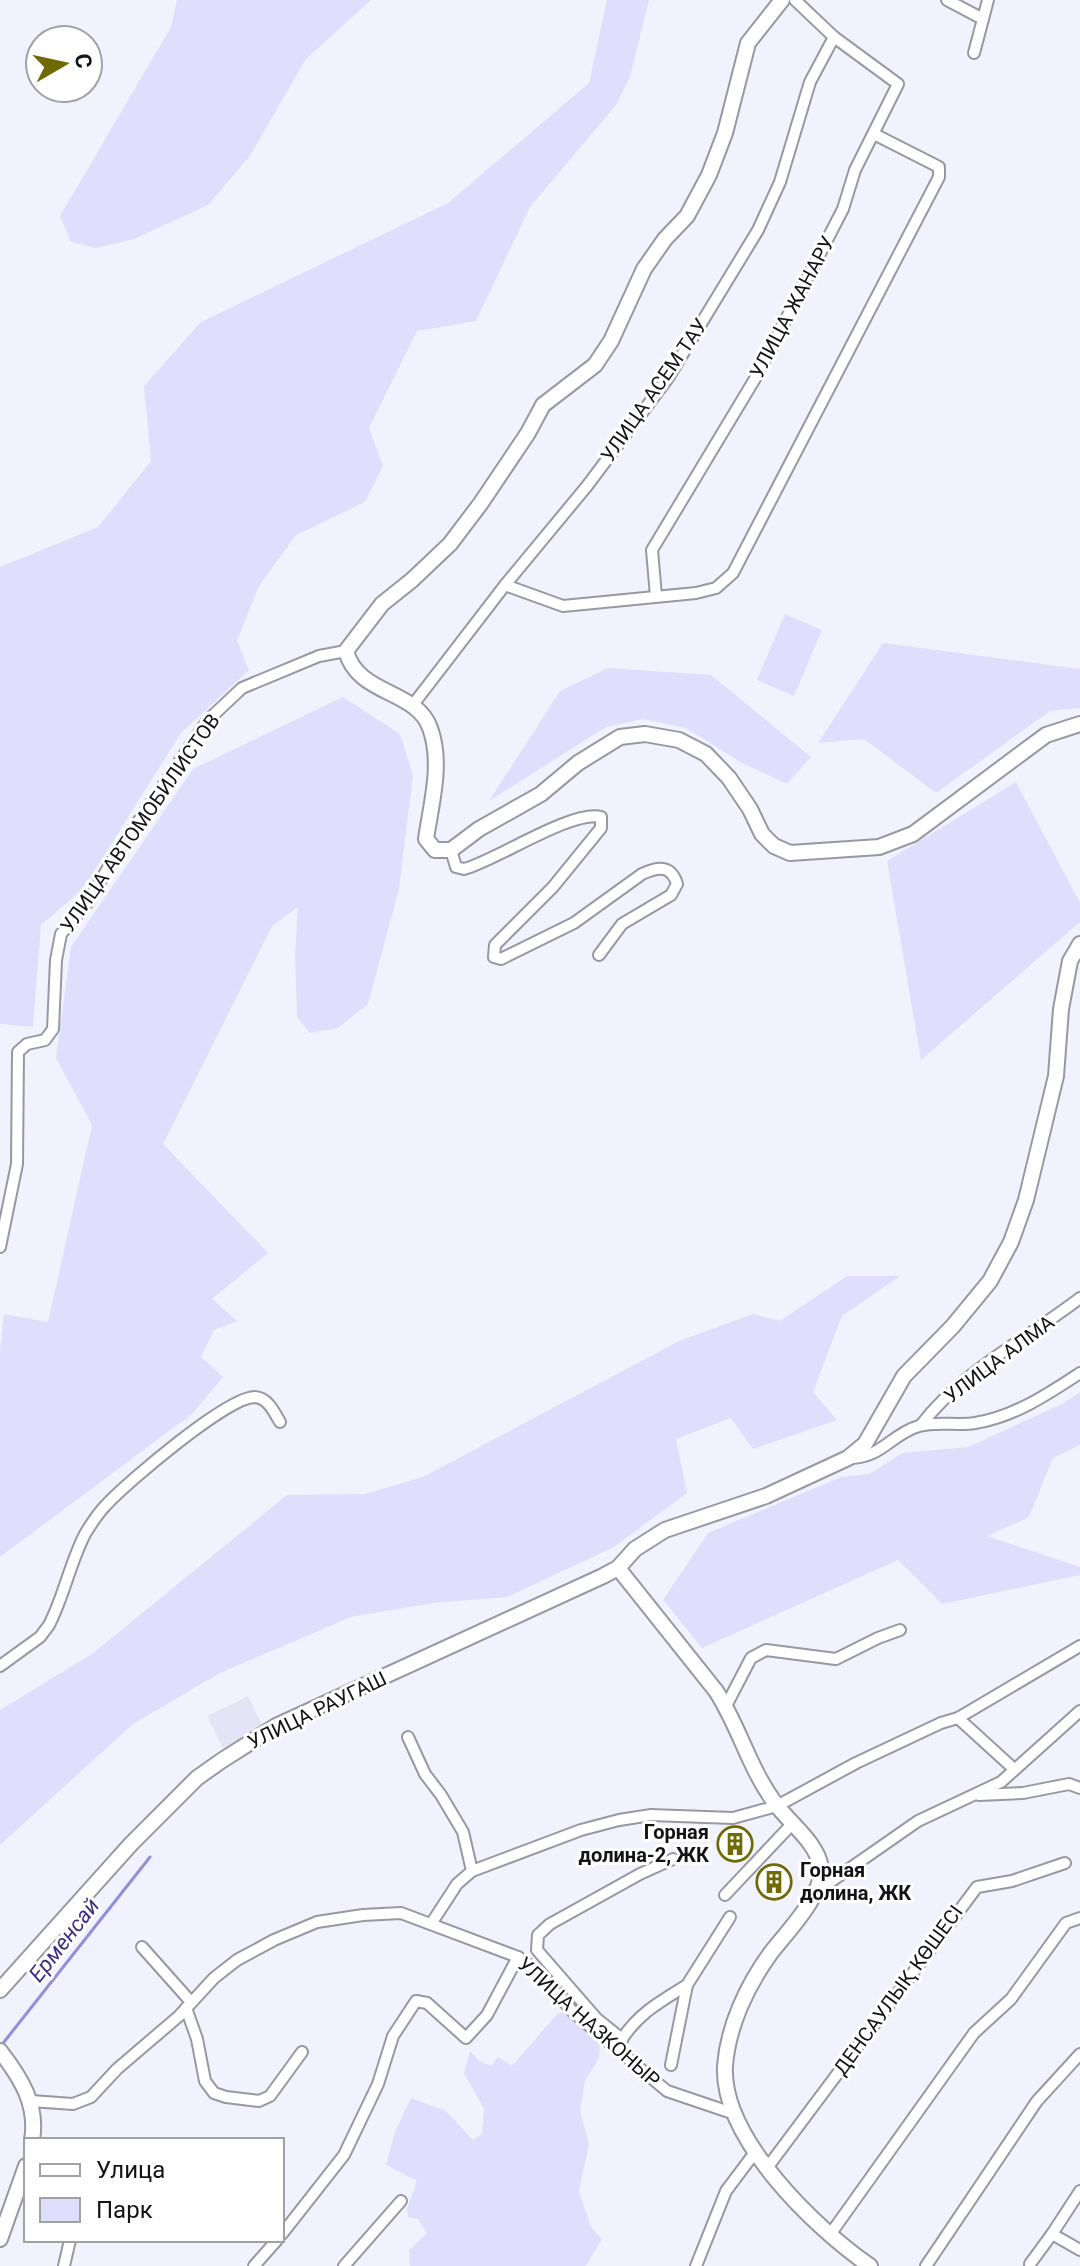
<svg xmlns="http://www.w3.org/2000/svg" width="1080" height="2266" font-family="Roboto,sans-serif">
<style>
.built{fill:#e4e4f6}
.green{fill:#dfdffd}
.lines{fill:none;stroke-linecap:round;stroke-linejoin:round}
.stream{stroke:#938ed8;stroke-width:3}
.street-casing{stroke:#9898a3;stroke-width:14}
.secondary-casing{stroke:#9898a3;stroke-width:18}
.street{stroke:#fff;stroke-width:10}
.secondary{stroke:#fff;stroke-width:14}
.labels{text-anchor:middle;dominant-baseline:central;stroke-width:6;stroke-linejoin:round;paint-order:stroke}
.street-label{font-size:20px;fill:#131317;stroke:#fff}
.poi-label{font-size:20px;font-weight:bold;fill:#131317;stroke:#fff;text-anchor:end}
.water-label{font-size:22px;font-style:italic;fill:#3e2e84;stroke:#fff}
</style>
<rect width="100%" height="100%" fill="#f2f2fe"/>
<!-- built -->
<path class="built" d="M248,1696L263,1727L223,1748L207,1716Z"/>
<!-- green -->
<g class="green">
<path d="M177,0H371L306,59L249,157L208,205L134,239L96,248L71,242L60,216L171,27Z"/>
<path d="M607,0H649L630,77L616,105L530,207L476,321L417,331L369,428L383,466L365,502L296,535L259,586L237,641L249,670L181,733L83,889L41,925L33,1027L0,1024V567L98,527L151,461L144,386L201,322L448,203L589,83Z"/>
<path d="M785,614L822,630L794,696L757,680Z"/>
<path d="M883,643L1080,669V708L1050,711L936,793L864,739L818,743Z"/>
<path d="M608,668L711,675L811,757L787,784L742,763L686,728L643,719L606,727L489,801L560,691Z"/>
<path d="M343,697L400,734L413,775L399,889L368,1004L338,1028L310,1033L297,1017L295,955L298,907L272,926L163,1144L268,1253L212,1299L237,1321L214,1330L201,1357L223,1377L192,1414L0,1557V1351L4,1314L48,1322L92,1125L56,1058L71,947L193,769Z"/>
<path d="M1016,782L1080,903V922L921,1060L887,861Z"/>
<path d="M847,1276H900L842,1316L813,1392L837,1420L753,1449L731,1418L676,1439L687,1493L614,1547L507,1597L433,1603L351,1617L220,1673L133,1724L0,1845V1710L92,1654L287,1495L365,1494L423,1477L679,1341L753,1314L780,1321Z"/>
<path d="M1080,1392V1445L1053,1458L1029,1517L987,1536L1080,1567V1575L942,1604L898,1560L702,1648L663,1600L708,1533L841,1477L869,1474L903,1453L968,1447L1062,1404Z"/>
<path d="M558,2013H569L600,2045L599,2058L585,2081L580,2111L589,2144L579,2191L591,2227L602,2239L586,2266H410L409,2250L427,2233L418,2219L408,2217L407,2209L417,2181L386,2165L395,2132L411,2098L446,2111L473,2140L482,2134L484,2109L464,2073L470,2051L478,2060L491,2066L498,2057L512,2066Z"/>
</g>
<g class="lines">
<!-- stream -->
<path class="stream" d="M4,2042L150,1857"/>
<defs>
<g id="street">
<path d="M947,0L983,19L988,0"/>
<path d="M974,53L983,19"/>
<path d="M505,585L563,606L696,593L716,588L733,573L939,177V167L874,134"/>
<path d="M656,596L652,550L756,377L843,209L855,170L898,84L834,37L795,0"/>
<path d="M412,706L505,585L587,486L668,378L758,230L780,182L810,82L834,37"/>
<path d="M451,850L456,867L464,869C495,861 573,809 601,817V828L553,887L495,945L494,957L501,959L574,923L642,874C657,867 671,864 677,884L671,895L622,924L599,955"/>
<path d="M0,1247L17,1164L18,1052L27,1044L45,1040L53,1029L56,960L61,934L89,901L116,854L208,720L242,688L319,656L346,651"/>
<path d="M921,1425C963,1370 1027,1339 1080,1298"/>
<path d="M848,1458C881,1459 891,1434 919,1426C937,1421 957,1426 975,1423C1014,1417 1048,1394 1080,1373"/>
<path d="M0,1666L40,1637L49,1625C64,1596 70,1563 85,1534C91,1524 99,1512 107,1504C129,1481 227,1397 255,1397C268,1398 274,1412 280,1422"/>
<path d="M726,1706L751,1658L766,1650L836,1659L878,1638L900,1630"/>
<path d="M408,1737L425,1774L441,1795L463,1832L472,1871"/>
<path d="M1014,1769L958,1718L1080,1646"/>
<path d="M979,1795L1023,1793L1069,1784L1080,1788"/>
<path d="M816,1892L918,1821L1001,1782L1080,1711"/>
<path d="M725,1895L792,1824"/>
<path d="M431,1924L457,1884L472,1871L581,1830L619,1820L651,1815L733,1818L777,1806L856,1763L941,1723L958,1718"/>
<path d="M142,1947L191,2002"/>
<path d="M687,1985L730,1917"/>
<path d="M186,2008L197,2039L205,2081L214,2093L226,2097L259,2101L270,2096L302,2052"/>
<path d="M622,2039C639,2013 661,2001 687,1985L671,2065"/>
<path d="M620,2051L622,2039L597,2019L537,1950L538,1935L550,1924L640,1874L673,1859"/>
<path d="M31,2101L73,2104L91,2097L117,2069L179,2016L214,1978L237,1960L274,1940L317,1922L363,1915L401,1913L518,1957L535,1969L574,2013L667,2091L735,2114"/>
<path d="M767,2168L977,1887L1012,1881L1065,1863"/>
<path d="M1080,2191L1052,2234L1080,2250"/>
<path d="M282,2234L344,2155L378,2084L393,2036L416,2001L427,2003L466,2038L487,2015L518,1957"/>
<path d="M829,2236L974,2033L1011,1999L1066,1923L1080,1918"/>
<path d="M1030,2264L1052,2234"/>
<path d="M64,2266L70,2240"/>
<path d="M254,2266L277,2240"/>
<path d="M344,2266L401,2201"/>
<path d="M696,2266L726,2191L756,2151"/>
<path d="M926,2266L1037,2101L1080,2054"/>
</g>
<g id="secondary">
<path d="M782,0L748,43L725,133L709,175L687,216L665,239L644,269L611,341L595,365L543,405L528,433L481,503L450,544L412,580L382,604L346,651C358,696 416,689 430,728C443,763 431,804 426,839L435,850H451L479,829L541,794L578,763L620,737L645,734L679,740L706,754L729,778L750,809L762,834L774,846L790,853L879,847L913,834L1046,735L1080,724"/>
<path d="M618,1568L716,1691C739,1726 749,1768 775,1803C789,1823 816,1841 821,1867C825,1894 785,1934 770,1954C747,1986 728,2026 725,2066C721,2138 815,2228 870,2266"/>
<path d="M0,1990L131,1844L197,1778L221,1761L276,1726L603,1576L618,1568L635,1549L665,1530L766,1496L848,1458L865,1444L904,1376L953,1326L990,1281L1011,1242L1026,1200L1056,1076L1061,1009L1070,961L1080,944"/>
<path d="M0,2051C21,2078 38,2105 32,2140"/>
<path d="M0,2239L26,2166"/>
</g>
</defs>
<!-- street casing -->
<use href="#street" class="street-casing"/>
<!-- secondary casing -->
<use href="#secondary" class="secondary-casing"/>
<!-- street -->
<use href="#street" class="street"/>
<!-- secondary -->
<use href="#secondary" class="secondary"/>
</g>
<!-- icons -->
<defs>
<symbol id="building-ring" viewBox="-11 -11 22 22"><circle r="9.5" fill="#fff" stroke="#6f6a04" stroke-width="1.5"/><path d="M-4-6H4V6H1V3H-1V6H-4ZM-2.5-4.3h1.7v1.8h-1.7ZM.8-4.3h1.7v1.8H.8ZM-2.5-1h1.7V.8h-1.7ZM.8-1h1.7V.8H.8Z" fill="#6f6a04"/></symbol>
</defs>
<g fill-rule="evenodd">
<use href="#building-ring" x="715" y="1824" width="40" height="40"/>
<use href="#building-ring" x="754" y="1862" width="40" height="40"/>
</g>
<g class="labels">
<!-- street labels -->
<g class="street-label">
<text transform="translate(792 307) rotate(-62)">УЛИЦА ЖАНАРУ</text>
<text transform="translate(654 390) rotate(-55)">УЛИЦА АСЕМ ТАУ</text>
<text transform="translate(140 823) rotate(-55)">УЛИЦА АВТОМОБИЛИСТОВ</text>
<text transform="translate(999 1359) rotate(-37)">УЛИЦА АЛМА</text>
<text transform="translate(317 1710) rotate(-26)">УЛИЦА РАУГАШ</text>
<text transform="translate(898 1990) rotate(-54)">ДЕНСАУЛЫҚ КӨШЕСІ</text>
<text transform="translate(589 2022) rotate(42)">УЛИЦА НАЗКОНЫР</text>
</g>
<!-- poi labels -->
<g class="poi-label">
<text x="709" y="1832">Горная<tspan x="709" dy="23">долина-2, ЖК</tspan></text>
<text x="800" y="1870" text-anchor="start">Горная<tspan x="800" dy="23">долина, ЖК</tspan></text>
</g>
<!-- water labels -->
<g class="water-label">
<text transform="translate(64 1940) rotate(-52)">Ерменсай</text>
</g>
</g>
<!-- legend -->
<rect x="24" y="2138" width="260" height="104" fill="#ffffff" stroke="#a1a1a2" stroke-width="2"/>
<rect x="40" y="2164" width="40" height="12" fill="#ffffff" stroke="#a1a1a2" stroke-width="2"/>
<text x="96" y="2178" font-size="24" fill="#131317">Улица</text>
<rect x="40" y="2198" width="40" height="24" fill="#dfdffd" stroke="#a1a1a2" stroke-width="2"/>
<text x="96" y="2218" font-size="24" fill="#131317">Парк</text>
<!-- north arrow -->
<g transform="translate(64 64) rotate(81)"><circle r="38" fill="#ffffff" stroke="#a1a1a2" stroke-width="2"/>
<path d="M0-6L14 30L0 20L-14 30Z" fill="#6f6a04"/>
<text y="-12" font-size="22" font-weight="bold" text-anchor="middle" fill="#131317">С</text>
</g>
</svg>
